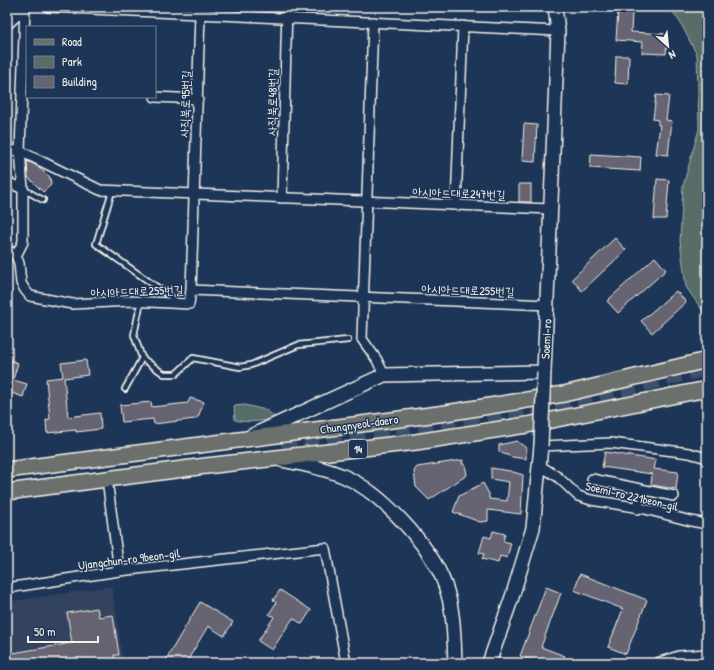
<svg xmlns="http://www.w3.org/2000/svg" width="714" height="670" font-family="'Patrick Hand','Poor Story',sans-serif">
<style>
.built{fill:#33435f}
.green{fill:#566d68;stroke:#a5afa8}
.building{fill:#666372;stroke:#f4f1e8}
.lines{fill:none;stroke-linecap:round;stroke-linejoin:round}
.trunk-tunnel{stroke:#3d516d;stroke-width:15;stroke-dasharray:15 8;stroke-linecap:butt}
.service-casing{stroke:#f4f1e8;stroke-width:8}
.minor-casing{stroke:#f4f1e8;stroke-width:12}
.tertiary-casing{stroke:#f4f1e8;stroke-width:15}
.secondary-casing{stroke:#f4f1e8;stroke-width:16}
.primary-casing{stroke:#f4f1e8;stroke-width:18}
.service{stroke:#1d3557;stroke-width:4.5}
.minor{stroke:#1d3557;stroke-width:9}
.tertiary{stroke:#1d3557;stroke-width:12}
.secondary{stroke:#1d3557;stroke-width:13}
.primary{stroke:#6c706d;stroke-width:15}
.secondary-bridge-casing{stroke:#f4f1e8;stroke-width:16;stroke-linecap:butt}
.secondary-bridge{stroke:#1d3557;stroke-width:13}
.labels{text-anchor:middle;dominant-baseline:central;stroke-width:3;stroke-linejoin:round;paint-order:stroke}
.shield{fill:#1d3557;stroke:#b4b9bc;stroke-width:1}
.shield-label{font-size:11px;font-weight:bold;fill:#f4f1e8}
.street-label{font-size:12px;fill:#f4f1e8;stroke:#1d3557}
</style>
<rect width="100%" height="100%" fill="#1d3557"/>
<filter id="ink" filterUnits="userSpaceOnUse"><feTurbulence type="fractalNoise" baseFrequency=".025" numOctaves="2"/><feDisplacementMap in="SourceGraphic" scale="8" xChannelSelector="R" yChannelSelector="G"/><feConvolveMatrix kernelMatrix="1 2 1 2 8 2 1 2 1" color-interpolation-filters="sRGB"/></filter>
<g filter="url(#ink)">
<!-- built -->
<path class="built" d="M112,586L123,663H7V602Z"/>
<!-- green -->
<g class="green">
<path d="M670,7H707V317L686,287L680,241L683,186L699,129L697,55L680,22L670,8Z"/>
<path d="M245,405L266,410L275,417C263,422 248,423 235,420L234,406Z"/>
</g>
<!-- building -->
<g class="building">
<path d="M618,11L632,12L631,32L667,34L666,54L642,53L643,42L616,40Z"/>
<path d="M616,56H629L628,84L615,83Z"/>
<path d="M656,95L669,96L666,120L672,121L668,155L656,154L660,125H658V120L653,119Z"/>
<path d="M524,124L537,125L535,162L522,161Z"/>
<path d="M591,154L641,157L640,171L590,168Z"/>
<path d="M27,161L34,164L50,177L51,185L43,192L28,177Z"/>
<path d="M657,179L669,180L666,219H654Z"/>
<rect x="519" y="184" width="12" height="18"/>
<path d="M615,238L626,250L582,291L572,279Z"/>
<path d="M655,257L666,270L618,313L607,301Z"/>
<path d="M676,291L686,302L652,333L641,321Z"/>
<path d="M7,359L18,363L13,380L27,384L23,397L9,392L7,393Z"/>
<path d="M86,360L88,375L64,378L68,417L100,413L101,429L76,432V430L47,433L46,420L50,419L46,379L63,377L61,363Z"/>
<path d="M190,398L204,402L198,417L195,419L154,424L153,419L122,422L120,405L151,402L152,407L188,403Z"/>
<path d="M517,441L526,448V459L512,457L499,452V445Z"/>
<path d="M605,452L656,460L654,469L678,472L676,489L651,485L652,474L602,467Z"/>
<path d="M463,460L462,464H465L467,475L429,500L416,487L414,471L417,467Z"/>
<path d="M491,468L510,471L523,475L521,514L488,510V521L480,522L453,512L459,496L483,483L489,494V499L507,501L509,482L491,479Z"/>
<path d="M493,531L505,534L503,541L511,543L507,558L500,556L498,563L482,559L484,554L479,553L484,536L491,538Z"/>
<path d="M580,574L647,600L626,654L608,647L623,609L574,590Z"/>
<path d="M546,587L561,593L541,647L565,656L563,663H539L520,656Z"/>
<path d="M280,590L311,610L302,624L293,618L272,650L258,641L274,617L269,614L276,603L273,600Z"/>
<path d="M200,602L233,622L224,636L208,626L186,663H164Z"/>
<path d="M97,608L99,617L113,615L119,655H114L115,663H7V654L72,643L67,613Z"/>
</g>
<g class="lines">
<!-- trunk-tunnel -->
<path class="trunk-tunnel" d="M281,442L523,414L707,368"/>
<defs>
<g id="service">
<path d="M23,189L43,200"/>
<path d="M112,191L96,244L178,302"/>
<path d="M141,301L134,335L142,358L164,374H176L193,358L240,367L251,365L298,345L348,340"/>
<path d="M125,389L142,358"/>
</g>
<g id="minor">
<path d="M48,7L558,31"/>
<path d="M373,22L362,339L377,360L384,375"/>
<path d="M155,97L198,99"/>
<path d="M7,150L20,151L100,190L550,209"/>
<path d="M7,182L23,189"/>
<path d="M282,198L287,7"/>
<path d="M456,205L463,26"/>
<path d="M7,249L16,256L19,263L21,283L25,290L30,296L72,304L131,301L189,304L191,290L200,15"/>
<path d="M16,256L23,242V189L20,151L25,7"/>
<path d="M191,290L548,305"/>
<path d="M541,446L611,443L689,453L707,458"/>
<path d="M539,465L558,477L578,496L591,500L641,508L691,521L707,524"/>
<path d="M107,479L119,571"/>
<path d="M592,479L674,496"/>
<path d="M638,509L641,489"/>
<path d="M7,588L119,571L325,548L346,663"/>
<path d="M657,663L679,656L707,654"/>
</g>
<path id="tertiary" d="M7,23L24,7"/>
<g id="secondary">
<path d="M251,436L384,375L544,372L558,31L555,7"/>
<path d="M281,460C302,464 324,468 343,476C381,492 431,546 445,585C454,609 454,637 455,663"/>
<path d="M489,663L512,597L533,528L541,446"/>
</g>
<g id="primary">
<path d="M7,470L446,413L564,394L707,360"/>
<path d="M7,492L206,466L416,442L527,425L707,389"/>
</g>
</defs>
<!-- service casing -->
<use href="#service" class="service-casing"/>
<!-- minor casing -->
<use href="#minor" class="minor-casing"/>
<!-- tertiary casing -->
<use href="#tertiary" class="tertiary-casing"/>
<!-- secondary casing -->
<use href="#secondary" class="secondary-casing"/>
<!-- primary casing -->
<use href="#primary" class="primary-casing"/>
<!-- service -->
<use href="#service" class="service"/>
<!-- minor -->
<use href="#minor" class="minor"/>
<!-- tertiary -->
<use href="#tertiary" class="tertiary"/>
<!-- secondary -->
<use href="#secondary" class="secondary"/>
<!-- primary -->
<use href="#primary" class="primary"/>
<defs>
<path id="secondary-bridge" d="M541,446L544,372"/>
</defs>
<!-- secondary-bridge casing -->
<use href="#secondary-bridge" class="secondary-bridge-casing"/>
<!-- secondary-bridge -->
<use href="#secondary-bridge" class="secondary-bridge"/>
</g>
</g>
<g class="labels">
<!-- shield labels -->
<rect class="shield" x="349" y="440" width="18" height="18" rx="3"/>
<g class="shield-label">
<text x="358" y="449">14</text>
</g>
<!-- street labels -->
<g class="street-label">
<text transform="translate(272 102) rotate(-89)">사직북로48번길</text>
<text transform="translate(185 104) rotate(-88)">사직북로95번길</text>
<text transform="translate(459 193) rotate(2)">아시아드대로247번길</text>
<text transform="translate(468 290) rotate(2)">아시아드대로255번길</text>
<text transform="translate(137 291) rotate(-2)">아시아드대로255번길</text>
<text transform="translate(546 339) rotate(-87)">Soemi-ro</text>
<text transform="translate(359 424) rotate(-8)">Chungnyeol-daero</text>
<text transform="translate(632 496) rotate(13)">Soemi-ro 221beon-gil</text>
<text transform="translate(129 559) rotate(-7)">Ujangchun-ro 9beon-gil</text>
</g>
</g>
<!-- margin -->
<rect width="714" height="670" fill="none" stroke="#1d3557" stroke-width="24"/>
<rect x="12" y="12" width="690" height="646" fill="none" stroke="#f4f1e8" stroke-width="1.5" filter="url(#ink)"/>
<!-- legend -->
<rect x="26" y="26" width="130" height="72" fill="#1d3557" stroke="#738091"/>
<rect x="34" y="39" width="20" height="6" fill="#6c706d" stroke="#738091"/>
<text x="62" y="46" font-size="12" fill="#f4f1e8">Road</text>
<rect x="34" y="56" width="20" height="12" fill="#566d68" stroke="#738091"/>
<text x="62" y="66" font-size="12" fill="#f4f1e8">Park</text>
<rect x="34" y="76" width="20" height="12" fill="#666372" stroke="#738091"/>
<text x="62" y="86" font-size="12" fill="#f4f1e8">Building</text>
<!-- north arrow -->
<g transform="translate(668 46) rotate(153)" stroke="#1d3557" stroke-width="3" paint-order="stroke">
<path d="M0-3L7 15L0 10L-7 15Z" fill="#f4f1e8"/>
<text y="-6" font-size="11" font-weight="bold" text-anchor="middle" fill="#f4f1e8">N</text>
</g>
<!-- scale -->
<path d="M28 636v6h70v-6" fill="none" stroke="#f4f1e8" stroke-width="2"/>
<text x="34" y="636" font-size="12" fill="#f4f1e8" stroke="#1d3557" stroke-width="3" paint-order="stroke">50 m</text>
</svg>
